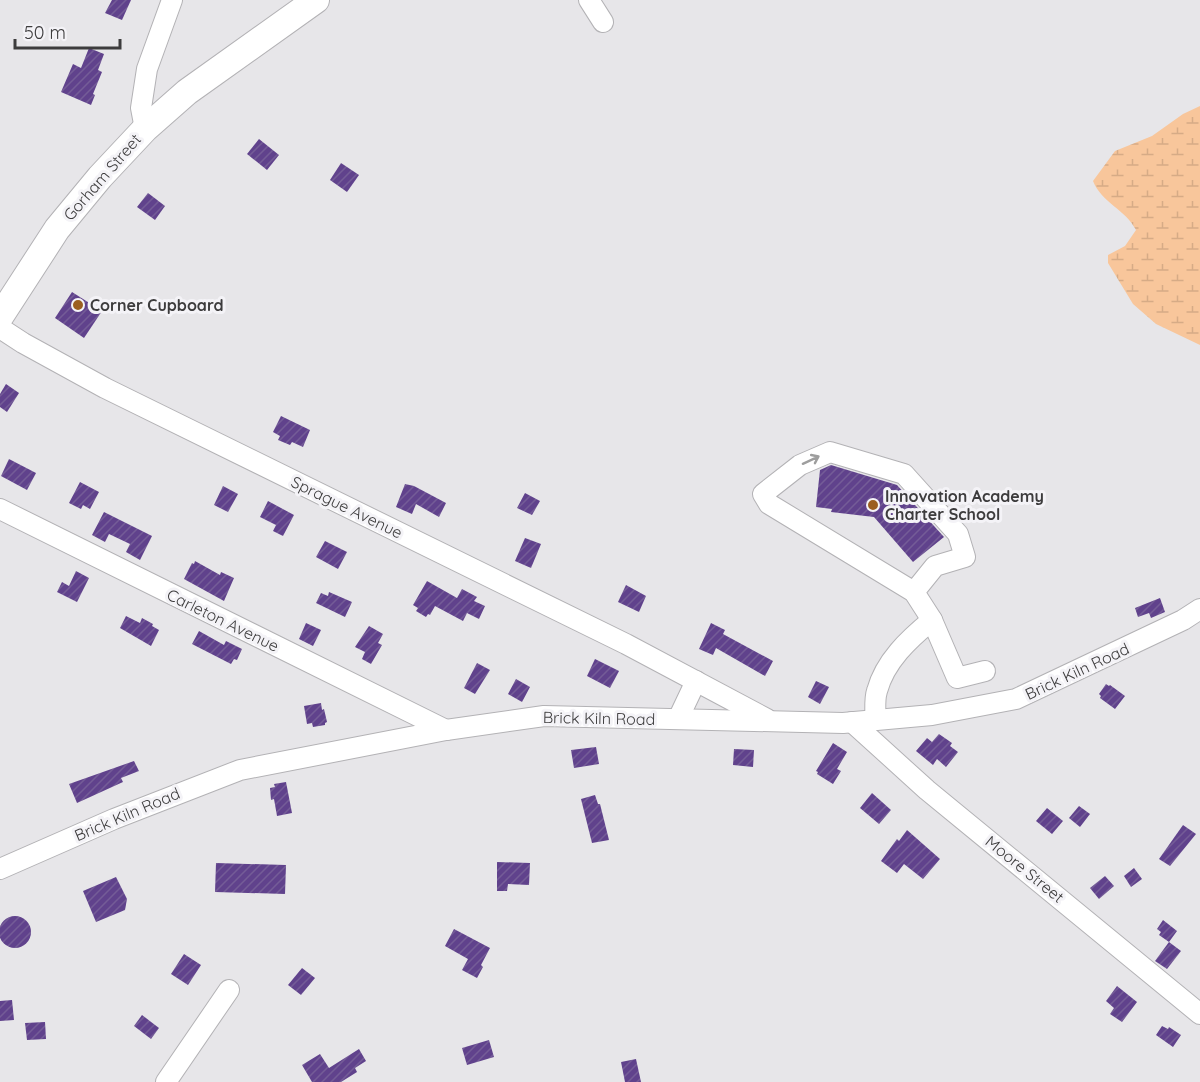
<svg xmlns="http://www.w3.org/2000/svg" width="1200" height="1082" font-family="Quicksand,sans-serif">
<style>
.wetland{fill:url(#wetland-marsh)}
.building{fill:url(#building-hatch)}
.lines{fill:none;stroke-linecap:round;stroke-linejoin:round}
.minor-casing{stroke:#b3b2b5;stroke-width:22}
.major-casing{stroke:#b3b2b5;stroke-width:28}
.minor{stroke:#fff;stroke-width:20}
.major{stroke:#fff;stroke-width:26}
.oneway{stroke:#9e9e9e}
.poi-dot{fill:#9b5f21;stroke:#f4f3f7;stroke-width:2}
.labels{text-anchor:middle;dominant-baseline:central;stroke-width:6;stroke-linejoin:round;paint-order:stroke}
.street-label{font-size:16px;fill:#3d3c3d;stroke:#f4f3f7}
.poi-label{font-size:16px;font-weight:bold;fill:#3d3c3d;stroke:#f4f3f7;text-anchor:start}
</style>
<defs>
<pattern id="wetland-marsh" width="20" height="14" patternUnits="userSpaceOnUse" patternTransform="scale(1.5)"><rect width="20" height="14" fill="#f8c69b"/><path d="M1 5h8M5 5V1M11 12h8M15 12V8" fill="none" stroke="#d6ab86"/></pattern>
<pattern id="building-hatch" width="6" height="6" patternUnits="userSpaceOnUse" patternTransform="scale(1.5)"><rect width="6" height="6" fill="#60428c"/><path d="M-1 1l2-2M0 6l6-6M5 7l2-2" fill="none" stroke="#745c97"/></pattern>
</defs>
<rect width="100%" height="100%" fill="#e7e6e9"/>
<!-- wetland -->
<path class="wetland" d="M1200,106V345L1156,324L1133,304L1108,263V255L1125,246L1136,230C1126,210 1101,202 1093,181L1115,151L1152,136L1183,114Z"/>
<!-- building -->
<g class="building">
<path d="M112,0H131L122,20L105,13Z"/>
<path d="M89,48L104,54L98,70L102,72L93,94L95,95L91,105L61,92L73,64L81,68Z"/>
<path d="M259,139L279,155L267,170L247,154Z"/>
<path d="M341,163L359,175L347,192L330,180Z"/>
<path d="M148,193L165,206L155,220L137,207Z"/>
<path d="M72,292L102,311L84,338L55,318Z"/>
<path d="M6,384L19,393L7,412L0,407V394Z"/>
<path d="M281,416L310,430L303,447L292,442L290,445L278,440L280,436L273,432Z"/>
<path d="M9,459L36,473L27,490L1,476Z"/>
<path d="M831,465L897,485L944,537L913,562L874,517L831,512L832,509L816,507L820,470Z"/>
<path d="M80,482L99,492L90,509L83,505L81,509L69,503Z"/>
<path d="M405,484L414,486L446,503L439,517L416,504L412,514L396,507Z"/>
<path d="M223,486L238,494L228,512L214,505Z"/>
<path d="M525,493L540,501L532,515L517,508Z"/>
<path d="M268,501L294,515L283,536L273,531L276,525L260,517Z"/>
<path d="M104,512L152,536L140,560L126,552L130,544L109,534L105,542L92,535Z"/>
<path d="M525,538L541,544L531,568L515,561Z"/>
<path d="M325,541L347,552L338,569L316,557Z"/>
<path d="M195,561L220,575L221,572L234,578L224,601L184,579L192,563L194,564Z"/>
<path d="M76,571L89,578L77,602L57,592L62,582L69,586Z"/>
<path d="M427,581L457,598L462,589L477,597L474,601L485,606L479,619L467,613L463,621L435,606L430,615L428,614L426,617L416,611L418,608L413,605Z"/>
<path d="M626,585L646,596L639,612L618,602Z"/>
<path d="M329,592L352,602L345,617L316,603L321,593L328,596Z"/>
<path d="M1160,598L1165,612L1151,618L1149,613L1138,617L1135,608Z"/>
<path d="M126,616L140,623L142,618L153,624L152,626L159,630L151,646L120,628Z"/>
<path d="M306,623L321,630L313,646L299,639Z"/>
<path d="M711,623L725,630L723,634L773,661L765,676L716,648L713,655L699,649Z"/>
<path d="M369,626L383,634L378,643L382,645L371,664L362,659L365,652L355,647Z"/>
<path d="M199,631L224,645L226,641L242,649L237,660L234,659L231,664L192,644Z"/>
<path d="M595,659L619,671L610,688L587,676Z"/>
<path d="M477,663L490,670L475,694L464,688Z"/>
<path d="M516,679L530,687L522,702L508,694Z"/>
<path d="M816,681L829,687L820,704L808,697Z"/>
<path d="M1106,684L1109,686L1110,685L1125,696L1115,709L1100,698L1101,696L1099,694Z"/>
<path d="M321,703L322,710L324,709L327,722L325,723V725L313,727L312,723L307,724L304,706Z"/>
<path d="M939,734L952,743L950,746L958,752L946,767L937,759L933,765L916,751L927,738L932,742Z"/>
<path d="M833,743L847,752L837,769L841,771L833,784L817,774L818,772L816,771Z"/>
<path d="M596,747L599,764L574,768L571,750Z"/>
<path d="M734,749L754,750L753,767L733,765Z"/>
<path d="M134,761L139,771L121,778L123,782L77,803L69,784Z"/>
<path d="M286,782L292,813L277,816L274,799L271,800L270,788L275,787L274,784Z"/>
<path d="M872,793L891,810L879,824L860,808Z"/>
<path d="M595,795L598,804H600L609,840L592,843L581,799Z"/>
<path d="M1079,806L1090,814L1080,827L1069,818Z"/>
<path d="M1047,808L1063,821L1052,834L1036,821Z"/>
<path d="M1183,825L1196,834L1170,866L1159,859Z"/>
<path d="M907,830L940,859L923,879L904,864L897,873L881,861L897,839L899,841Z"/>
<path d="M497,862L530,863L529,885L508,884L507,891H497Z"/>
<path d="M216,863L286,865L285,894L215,892Z"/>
<path d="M1134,868L1142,879L1131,887L1124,876Z"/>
<path d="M1105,876L1114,886L1099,899L1090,888Z"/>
<path d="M116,877L127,899L125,910L96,922L83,891Z"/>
<circle cx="15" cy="932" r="16"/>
<path d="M1163,920L1177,931L1169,942L1159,935L1161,932L1157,929Z"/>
<path d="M454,929L490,948L481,965L483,967L477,978L462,970L468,959L445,946Z"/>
<path d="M1169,942L1181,951L1167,969L1155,961Z"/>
<path d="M184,954L201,965L188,985L171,974Z"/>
<path d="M302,968L315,978L301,995L288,985Z"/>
<path d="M1117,986L1137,1002L1122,1022L1110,1014L1114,1008L1106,1001Z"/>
<path d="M12,1000L14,1020L0,1021V1001Z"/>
<path d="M142,1015L159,1028L151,1039L134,1026Z"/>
<path d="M45,1022L46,1039L27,1040L25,1023Z"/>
<path d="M1162,1026L1168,1029L1169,1027L1181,1035L1173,1047L1156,1035Z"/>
<path d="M489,1040L494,1057L467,1065L462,1048Z"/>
<path d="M359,1049L366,1061L355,1068L357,1072L341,1082H312L302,1065L320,1054L329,1068Z"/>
<path d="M636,1059L641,1082H625L621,1062Z"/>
</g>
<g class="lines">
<defs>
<g id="minor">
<path d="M589,0L603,22"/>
<path d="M145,129L141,108L147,69L172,0"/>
<path d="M0,328L23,343L105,388L626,644L767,719"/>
<path d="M0,509L446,730"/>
<path d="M914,592L935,566L965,557L958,534L904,474L830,452L800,465L763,494L769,504L914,592L932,620"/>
<path d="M678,719L696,681"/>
<path d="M875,720C876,711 874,700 877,691C885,661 909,639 932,620L957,678L985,671"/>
<path d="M852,722L927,790L1200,1014"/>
<path d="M0,869L114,819L240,770L446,730L544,716L843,723L932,715L1016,699L1183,620L1200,609"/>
<path d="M166,1082L229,990"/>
</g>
<path id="major" d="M0,317L57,229L100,177L145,129L187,92L316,0"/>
</defs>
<!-- minor casing -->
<use href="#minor" class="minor-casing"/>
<!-- major casing -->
<use href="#major" class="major-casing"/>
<!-- minor -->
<use href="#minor" class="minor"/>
<!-- major -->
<use href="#major" class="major"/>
</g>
<!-- one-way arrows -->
<defs><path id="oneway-shaft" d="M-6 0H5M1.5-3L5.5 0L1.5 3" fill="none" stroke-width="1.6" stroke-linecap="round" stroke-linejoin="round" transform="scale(1.5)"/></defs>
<use class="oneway" href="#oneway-shaft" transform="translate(811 460) rotate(-25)"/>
<!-- markers -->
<g class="poi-dot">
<circle cx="78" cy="305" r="6"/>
<circle cx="873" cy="505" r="6"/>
</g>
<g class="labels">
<!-- street labels -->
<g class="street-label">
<text transform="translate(102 177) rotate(-49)">Gorham Street</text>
<text transform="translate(347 507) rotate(26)">Sprague Avenue</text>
<text transform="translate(223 620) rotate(26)">Carleton Avenue</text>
<text transform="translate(1077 671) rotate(-25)">Brick Kiln Road</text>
<text transform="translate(599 718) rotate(1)">Brick Kiln Road</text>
<text transform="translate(127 814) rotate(-23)">Brick Kiln Road</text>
<text transform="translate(1025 869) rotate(39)">Moore Street</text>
</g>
<!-- poi labels -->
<g class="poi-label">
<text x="90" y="305">Corner Cupboard</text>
<text x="885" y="496">Innovation Academy<tspan x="885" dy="18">Charter School</tspan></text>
</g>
</g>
<!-- scale -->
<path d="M15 39v9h105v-9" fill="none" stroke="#3d3c3d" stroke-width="3"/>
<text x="24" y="39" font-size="18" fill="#3d3c3d" stroke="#f4f3f7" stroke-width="4.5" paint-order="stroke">50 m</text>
</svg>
